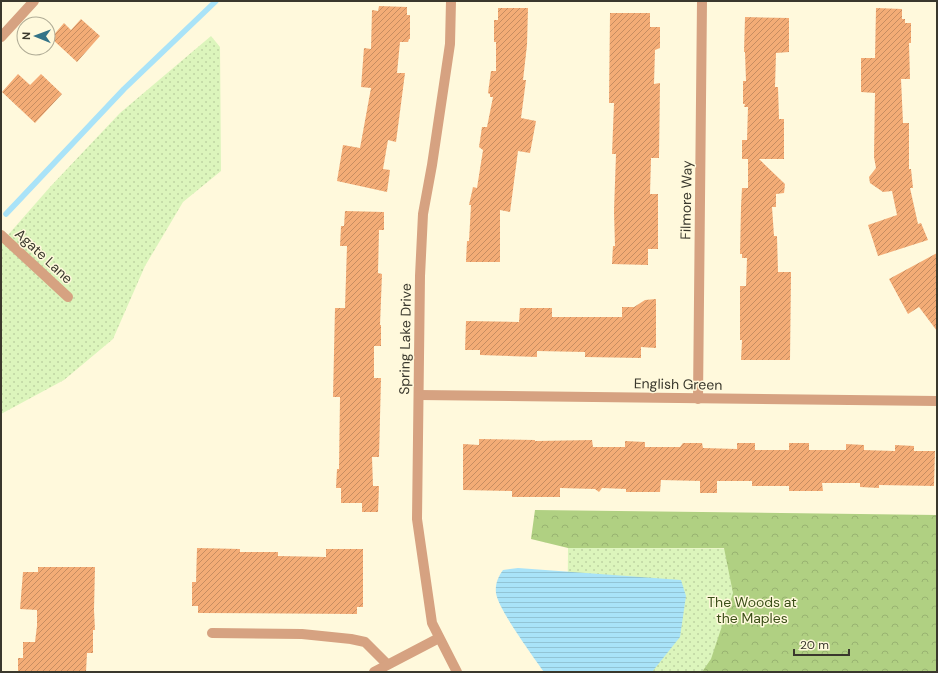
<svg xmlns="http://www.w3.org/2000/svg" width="938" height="673" font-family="'DM Sans',sans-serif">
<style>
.green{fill:url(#green-dots)}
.forest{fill:url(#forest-crowns)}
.water{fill:url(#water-rules)}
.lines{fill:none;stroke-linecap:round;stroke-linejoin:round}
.stream{stroke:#a9e3f8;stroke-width:5.5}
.building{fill:url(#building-hatch)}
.minor{stroke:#d6a281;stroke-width:10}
.labels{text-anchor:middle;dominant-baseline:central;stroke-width:3;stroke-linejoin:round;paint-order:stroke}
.street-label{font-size:14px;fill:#3a382d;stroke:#fff9dc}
.park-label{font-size:14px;fill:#3b4f18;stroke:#fff9dc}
</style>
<defs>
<pattern id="green-dots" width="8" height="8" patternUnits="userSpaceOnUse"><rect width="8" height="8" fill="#dcf5bc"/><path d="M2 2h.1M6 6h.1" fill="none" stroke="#bed3a2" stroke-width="1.8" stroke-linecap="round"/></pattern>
<pattern id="forest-crowns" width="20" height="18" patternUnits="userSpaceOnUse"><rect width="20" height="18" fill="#b0d082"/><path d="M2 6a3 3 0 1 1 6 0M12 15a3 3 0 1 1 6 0" fill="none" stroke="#98b371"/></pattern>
<pattern id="water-rules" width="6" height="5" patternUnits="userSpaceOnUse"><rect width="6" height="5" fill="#a9e3f8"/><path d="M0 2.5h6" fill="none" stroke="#92c4d5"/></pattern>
<pattern id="building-hatch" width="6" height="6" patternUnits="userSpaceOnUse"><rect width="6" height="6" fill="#f3ac76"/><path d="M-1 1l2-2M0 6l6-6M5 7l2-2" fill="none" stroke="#c68d61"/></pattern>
</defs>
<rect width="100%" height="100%" fill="#fff9dc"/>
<!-- green -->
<g class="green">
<path d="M211,36L220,47L221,171L183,202L145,266L113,339L64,380L1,414V243L50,187L120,113Z"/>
<path d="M568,548L937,549V672H567Z"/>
</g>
<!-- forest -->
<path class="forest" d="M535,510L937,515V672H702L711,659L733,593L724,548H568L531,539Z"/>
<!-- water -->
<path class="water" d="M518,568L681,580L686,596L680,637L652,672H544C533,656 498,609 496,593C495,584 498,577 503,570Z"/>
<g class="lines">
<!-- stream -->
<path class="stream" d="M6,214L124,89L216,1"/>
</g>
<!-- building -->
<g class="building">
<path d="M379,6L407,7V15H410V39H409L408,42H400L397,73H405L396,142L388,140L383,169L390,170L387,192L337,181L343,145L360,148L371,88L361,87L364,48L371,49L372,10L378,11Z"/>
<path d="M498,8H528L527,45L523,80H526L521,118L536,121L530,153L518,151L510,212L500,210V262H466L467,241H469L471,205H469L473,187L477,188L483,150L479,147L482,127H487L493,97H490V94L488,93L491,71H496V42H494V20H498Z"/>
<path d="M876,8L902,9V19H905V23H911V43H909L910,79H901L903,123H909V169H911L913,188H910L918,224L921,223L928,240L878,256L868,225L897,215L892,191L883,192L870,183L869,177L876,168L874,157L875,93L861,92V58H875Z"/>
<path d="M610,13H650V27H660V48L655,50L654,84L660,83L659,158H651L650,194H658V249H648V265L612,264L613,246H615L614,211L616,154H612L614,103H609Z"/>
<path d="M745,17L789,18V52L776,53L775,87H778L779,119H784V159H759L785,184L784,193L776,194V207H772L774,236H777L778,272H791L790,360H741L742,340H740V286H746L747,258H742V254H740L741,207L742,188H748V159H742V140H747L748,107H744L745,104H743V81H746L745,52H744Z"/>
<path d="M81,19L100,36L77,62L51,38L64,23L71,30Z"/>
<path d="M18,74L30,85L41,74L62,94L35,123L2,92Z"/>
<path d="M345,211L384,212V230H379L378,273L382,274L380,325H381V346H374V378H381L379,457H372L373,486H379L378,512H362V503H341V488H336L337,469H339L340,397H333L335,308H345L347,246H340L341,226H344Z"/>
<path d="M937,253V331L919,307L908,314L889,279Z"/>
<path d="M656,299V348L641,347V358L585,357V352L537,351V357L480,355V350H465L466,321L519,322L520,308H552V317H622V307H634L645,300Z"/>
<path d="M479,439L535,440V441L592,440L593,447H625V441L645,442V447H680L683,443H702L703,448L737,449V443H755V450H789V443H809V450H846V444L864,445V450L895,451V445L914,446V451H935L934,486L879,485V488L860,487V483H822L823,491H789V486H752V481H717V493H700V481L661,480L660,492H626V489L602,488L599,492L595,489L560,488V497H512V491L463,490V444L479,445Z"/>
<path d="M197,548L240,549V552H278V556L326,557V549H363V607H357V614L198,613V606H192V582H196Z"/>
<path d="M38,567H95L94,610L95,630H93V653H87L86,672H18V658H23V642H35L37,626V610L20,609L23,572H38Z"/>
</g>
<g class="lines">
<!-- minor -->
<g class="minor">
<path d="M451,1L450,44L432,165L423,214L420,276L417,519L432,623L457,672"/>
<path d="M1,37L34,1"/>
<path d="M1,235L68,297"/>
<path d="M419,395L937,401"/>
<path d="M698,399L702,1"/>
<path d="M212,633L302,634L351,639L365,642L387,664"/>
<path d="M374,672L439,638"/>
</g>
</g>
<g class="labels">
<!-- street labels -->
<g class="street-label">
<text transform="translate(686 200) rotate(-89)">Filmore Way</text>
<text transform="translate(44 256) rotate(43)">Agate Lane</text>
<text transform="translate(405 339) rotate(-89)">Spring Lake Drive</text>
<text transform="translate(678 384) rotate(1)">English Green</text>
</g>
<!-- park labels -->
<g class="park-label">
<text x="752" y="602">The Woods at<tspan x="752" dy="16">the Maples</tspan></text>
</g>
</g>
<!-- border -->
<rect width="938" height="673" fill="none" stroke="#3a382d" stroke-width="4"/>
<!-- north arrow -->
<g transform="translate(36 36) rotate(271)"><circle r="19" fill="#fff9dc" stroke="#b0ac96"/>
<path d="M0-3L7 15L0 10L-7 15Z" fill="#337387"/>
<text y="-6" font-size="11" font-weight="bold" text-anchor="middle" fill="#3a382d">N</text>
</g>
<!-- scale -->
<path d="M794 649v6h55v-6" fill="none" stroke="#3a382d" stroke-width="2"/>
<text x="800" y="649" font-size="12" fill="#3a382d" stroke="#fff9dc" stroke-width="3" paint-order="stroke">20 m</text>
</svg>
